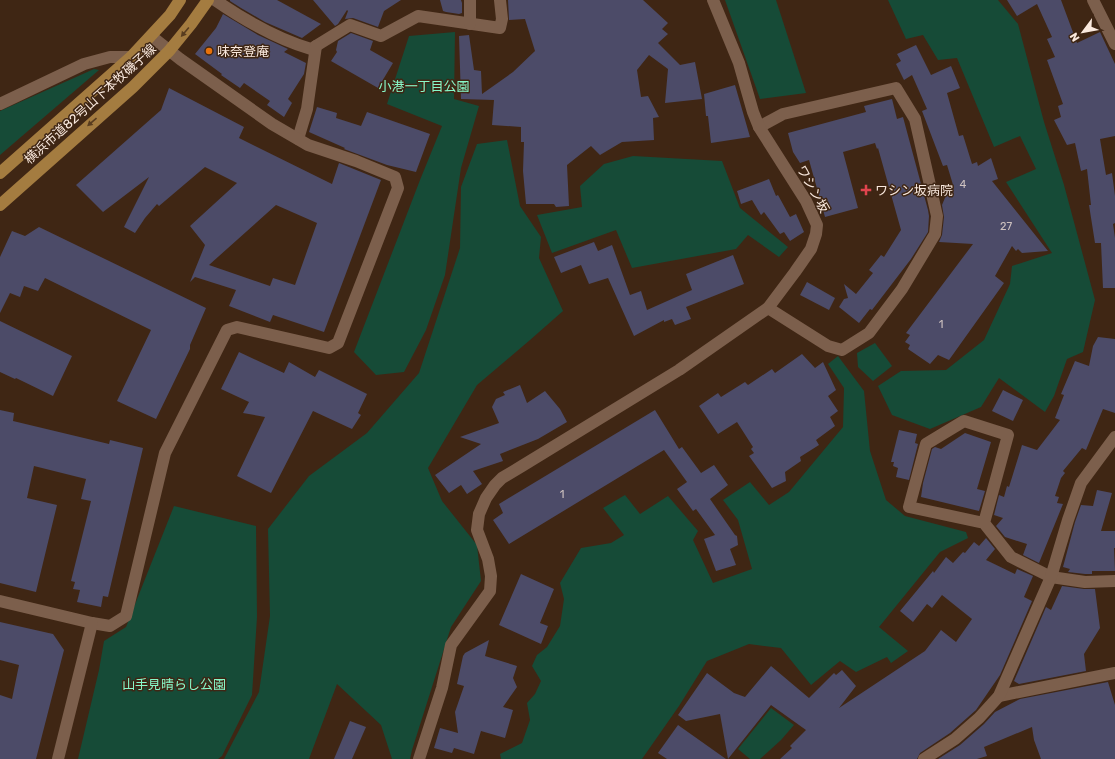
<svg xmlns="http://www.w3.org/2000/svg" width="1115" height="759" font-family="Rubik,'Noto Sans JP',sans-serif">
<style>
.green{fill:#164b37}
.building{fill:#4c4b68;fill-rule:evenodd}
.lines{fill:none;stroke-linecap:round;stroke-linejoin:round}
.minor{stroke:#7c5f4c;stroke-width:12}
.primary{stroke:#a47c40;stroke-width:12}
.oneway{fill:#583c1f}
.food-dot{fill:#e8710a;stroke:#3f2614;stroke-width:1.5}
.health-dot{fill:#e0444e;stroke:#3f2614;stroke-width:1.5}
.labels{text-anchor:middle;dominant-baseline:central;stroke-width:3;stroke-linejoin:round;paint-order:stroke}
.number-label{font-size:11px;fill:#cec2c0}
.poi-label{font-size:13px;fill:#fae9de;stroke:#3f2614;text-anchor:start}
.park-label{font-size:13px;fill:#88f9ca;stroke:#3f2614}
.street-label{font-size:13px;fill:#fae9de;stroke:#3f2614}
</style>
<rect width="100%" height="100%" fill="#3f2614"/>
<!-- green -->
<g class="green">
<path d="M725,0H776L806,93L760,99Z"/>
<path d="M888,0H998L1018,24L1044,122L1064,185L1095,300L1083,352L1067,359L1054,396L1045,412L999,378L981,407L930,429L892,415L878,386L901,371L946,370L984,340L1010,284L1012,266L1052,253L1006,182L1036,169L1020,136L994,147L957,58L938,60L923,35L906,39Z"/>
<path d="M455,32L454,99L479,106L461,168L445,275L426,330L404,372L376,375L354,352L420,180L442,126L387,104L409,36Z"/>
<path d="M94,69L99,70L0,155V111Z"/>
<path d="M507,140L520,206L541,237L539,258L563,311L530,340L477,385L428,468L442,501L477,545L481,581L451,627L412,750L410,759H392L381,725L337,684L309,759H224L259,692L270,616L268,529L309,476L367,433L419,373L460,248L461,187L477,144Z"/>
<path d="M633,156L722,161L740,208L788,247L779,257L748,235L736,249L632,268L616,230L552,253L537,215L582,207L580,186L604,164Z"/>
<path d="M875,343L892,366L873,381L858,367L857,353Z"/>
<path d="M838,356L864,391L870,451L886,500L905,516L966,532L968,538L940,552L879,627L908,651L891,663L887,657L856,672L840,661L811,685L781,648L749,644L707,661L679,706L642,759H501L500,754L522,743L530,720L527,703L535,694L541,681L532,666L537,655L547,647L560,626L564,599L560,583L581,548L611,543L624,535L603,508L625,495L640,514L668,496L698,531L693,540L713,583L752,569L738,520L723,500L750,482L769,505L789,492L843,427L844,388L828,364Z"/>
<path d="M174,506L256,526L257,617L252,695L222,756L218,759H78L99,670L104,641L126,627Z"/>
<path d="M771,708L794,725L781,740L760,759H750L738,749Z"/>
</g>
<!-- building -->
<g class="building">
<path d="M230,0H277L321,24L302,38L265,22L241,8L230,1Z"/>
<path d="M313,0H401L384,11L378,27L353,18L345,19L348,11L347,10L338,24L335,26Z"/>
<path d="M440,0H461L462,3V13L459,14L446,12L443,11Z"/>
<path d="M508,0H643L668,23L662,29L668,34L658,43L680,65L695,62L702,99L665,103L668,69L649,55L637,70L641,97L648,96L659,117L653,118L654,140L622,142L600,155L591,146L567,165L569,206L556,207L554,204H526L523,171L524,142H521V127L492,125L494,100L461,99L459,36L469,35L474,70L481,71L482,94L513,72L535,51L525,19L509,20Z"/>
<path d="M1007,0H1061L1077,43L1100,32L1115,64V136L1100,139L1106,175L1112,173L1115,196V223L1113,224L1115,238V288H1103L1101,243H1095L1089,205H1091L1087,169L1081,171L1075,143L1067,145L1054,120L1061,117L1058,106L1063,104L1047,60L1055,57L1047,39L1052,37L1037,4L1017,16Z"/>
<path d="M223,14L258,35L288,49L284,52L306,63L304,74L288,99L292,103L284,117L267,105L270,101L244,83L240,88L221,75L222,74L195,54L216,28Z"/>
<path d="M351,33L373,41L370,50L393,63L378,88L331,61L337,52L336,50L338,41Z"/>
<path d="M916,45L931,75L951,66L960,88L947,93L959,136L963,135L972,164L977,162L978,166L991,158L998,179L992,181L1048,251L1022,253L1018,249L1016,251L1012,246L995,276L1004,283L949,360L938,355L930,364L908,349L910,345L905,342L910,335L906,333L973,244L939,242L942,235L944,217L942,205L947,193L954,188L947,165L943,166L922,111L927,109L912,75L904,80L896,64L901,61L897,54Z"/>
<path d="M735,85L750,137L711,143L708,116H706L704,94Z"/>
<path d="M169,88L244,127L239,138L332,184L339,163L381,180L324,332L273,315L270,322L229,306L236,290L195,277L190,282L205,245L190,226L237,183L205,167L159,206L157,204L145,218L135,233L124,227L149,177L103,212L76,185L161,110ZM276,205L317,223L295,285L273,278L270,286L209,265Z"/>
<path d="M892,99L897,119L903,117L928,210L929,216L928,232L911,259L872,310L870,309L859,323L839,307L844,299L848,298L844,284L856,294L873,273L869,270L881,255L884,257L901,230L878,148L877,149L875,143L843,152L858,208L825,217L809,160L800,163L793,152L788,133L866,112L864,106Z"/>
<path d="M317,107L337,113L336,118L361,126L367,112L430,134L416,172L387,165L344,149L345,148L309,132Z"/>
<path d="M769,179L776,196L778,195L790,217L796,214L804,232L790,241L784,232L780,234L764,212L761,215L752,200L741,204L737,191Z"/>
<path d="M39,227L206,308L190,345V349L156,419L117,401L151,330L45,278L38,291L24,286L20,297L10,293L0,313V257L12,231L25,236Z"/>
<path d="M594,242L598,251L612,245L630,295L641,291L647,310L692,290L686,274L733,255L744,284L686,307L691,319L675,325L672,319L664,322V320L634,336L608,278L589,284L581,265L561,273L554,257Z"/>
<path d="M807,282L835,298L829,310L800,295Z"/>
<path d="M0,321L72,356L53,396L16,378L15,379L0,372Z"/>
<path d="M1098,337L1115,339V413L1103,409L1086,450L1082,448L1063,471L1065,473L1061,478L1055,496L1059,497L1057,503L1063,504L1039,563L1023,555L1027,544L1005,537L996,526L1003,518L994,515L999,495L1004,497L1007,486L1009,487L1022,445L1037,450L1060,420L1055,418L1064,395L1061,394L1075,361L1089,366L1093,346Z"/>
<path d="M239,352L284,373L289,362L315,377L319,370L367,394L358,413L361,415L352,429L313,411L271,493L237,476L265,417L243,413L249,402L221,389Z"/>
<path d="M802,354L815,368L823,362L836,390L828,396L838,411L830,417L835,426L816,440L819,445L800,457L801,461L785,472L786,481L772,488L749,456L754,453L751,449L753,447L737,422L718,434L699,406L718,393L721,397L745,382L748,385L772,369L775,373Z"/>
<path d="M520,385L527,403L545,391L560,409L567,422L538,439L500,454L503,461L473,471L482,484L467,494L461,485L449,493L435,475L481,444L460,437L499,423L492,407L496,399L505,395L503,392Z"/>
<path d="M1003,390L1023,400L1013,421L992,411Z"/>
<path d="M0,410L14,413L13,421L109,444L110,440L143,448L108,597L103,596L101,607L77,602L80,590L73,589L75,582L71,581L91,501L81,499L86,479L34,466L27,498L57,505L36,592L0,583Z"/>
<path d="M655,410L679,449L682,447L701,473L714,465L728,485L710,499L735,535L737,536L738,545L730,549L736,565L716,571L704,539L715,535L696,509L693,511L677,489L687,482L664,450L509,544L493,520L503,513L499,504Z"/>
<path d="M899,430L917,434L915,443L918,444L909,480L896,477L898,468L893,466L894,462H891Z"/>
<path d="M965,433L991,442L977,489L985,491L979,511L921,497L923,483L932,449L935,447L941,449Z"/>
<path d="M1097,490L1112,493L1101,531H1115V548H1114L1115,571H1092V574H1085L1068,572L1070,569L1063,567L1075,522L1081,505L1093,506Z"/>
<path d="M986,538L995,549L986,560L1015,574L1017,569L1033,576L1024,597L1032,601L1000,675L976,710L950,733L920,753L917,759H780L792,748L790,746L806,730L771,705L728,759L720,714L686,721L678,715L707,673L734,693L745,697L771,666L809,698L834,673L836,675L842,670L856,686L839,708L925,651L941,630L956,642L972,619L942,595L932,608L927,604L913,622L900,611L933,571L934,573L946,557L953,563L963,552L965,553L974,542L979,546Z"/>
<path d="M521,574L554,589L540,623L548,626L541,644L499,625Z"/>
<path d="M1062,586L1084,589H1095L1100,628L1084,654L1086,671L1019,684L1014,681L1046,607L1051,610Z"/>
<path d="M0,622L53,634L64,650L36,759H0V695L12,699L19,665L0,660Z"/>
<path d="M489,640L485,656L517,666L513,678L517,687L503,707L513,710L505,738L481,731L474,754L454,748L452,753L434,748L440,728L458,733L455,712L464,686L457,684L463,656L465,653Z"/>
<path d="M1108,682L1115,705V759H1041L1034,740L1032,727L984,747L987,756L977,759H938L960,745L984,724L995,712L1020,699Z"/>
<path d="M350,721L366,727L352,759H334Z"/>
<path d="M678,725L726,759H667L658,753Z"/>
</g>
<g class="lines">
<!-- minor -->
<g class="minor">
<path d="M215,0C244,20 277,39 311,49L350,25L381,36L418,16L500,28L502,19L500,0"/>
<path d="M470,0V24"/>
<path d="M1093,0L1115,44"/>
<path d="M0,104L84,64L110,57H131"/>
<path d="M759,127L783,114L896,88L915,119L937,216L935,234L902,289L869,333L842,350L828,346L768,308"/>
<path d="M298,139L307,109L316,46"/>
<path d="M984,523L1008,435L964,421L926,444L909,507L984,523L1011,557L1051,577L1085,582L1115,581"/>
<path d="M0,601L92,623L110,626L126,616L165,453L227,330L237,327L329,348L338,343L398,188L395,177L356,161L308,145L272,124L180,59L151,36"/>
<path d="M999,696L1115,673"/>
<path d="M58,759L92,623"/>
<path d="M419,759L442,688L451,645L490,591L491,576L488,559L477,530L479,514L486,498L495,485L502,478L522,466L679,370L768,308L795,272L811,249L816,234L817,225L806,201L759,127L753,112L739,63L713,0"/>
<path d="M924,759L955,739L979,718L999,696L1051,577L1068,520L1081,483L1115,437"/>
</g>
<!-- primary -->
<g class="primary">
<path d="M0,173L131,57L170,15L180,0"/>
<path d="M0,205L133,87L169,51L191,24L208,0"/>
</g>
</g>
<!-- one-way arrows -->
<defs><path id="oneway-solid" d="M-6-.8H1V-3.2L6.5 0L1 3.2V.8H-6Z"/></defs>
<g class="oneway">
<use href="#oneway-solid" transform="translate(185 32) rotate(130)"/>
<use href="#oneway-solid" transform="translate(92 122) rotate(139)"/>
</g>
<!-- markers -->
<circle class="food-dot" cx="209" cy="51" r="4"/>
<path class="health-dot" d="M864 184h4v4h4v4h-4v4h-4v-4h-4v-4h4z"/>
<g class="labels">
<!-- number labels -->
<g class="number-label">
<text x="963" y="184">4</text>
<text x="1006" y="226">27</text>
<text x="941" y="324">1</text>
<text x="562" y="494">1</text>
</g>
<!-- poi labels -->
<g class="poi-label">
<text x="217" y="51">味奈登庵</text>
<text x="875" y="190">ワシン坂病院</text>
</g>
<!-- park labels -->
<g class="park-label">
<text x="424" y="86">小港一丁目公園</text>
<text x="174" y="684">山手見晴らし公園</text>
</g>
<!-- street labels -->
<g class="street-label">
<text transform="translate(90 104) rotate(-42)">横浜市道82号山下本牧磯子線</text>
<text transform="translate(813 189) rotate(61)">ワシン坂</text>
</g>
</g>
<!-- north arrow -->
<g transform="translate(1083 32) rotate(238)" stroke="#3f2614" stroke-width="3" paint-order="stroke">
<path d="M0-3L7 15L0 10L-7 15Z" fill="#fae9de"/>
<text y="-6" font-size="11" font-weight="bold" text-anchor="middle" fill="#fae9de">N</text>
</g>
</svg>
